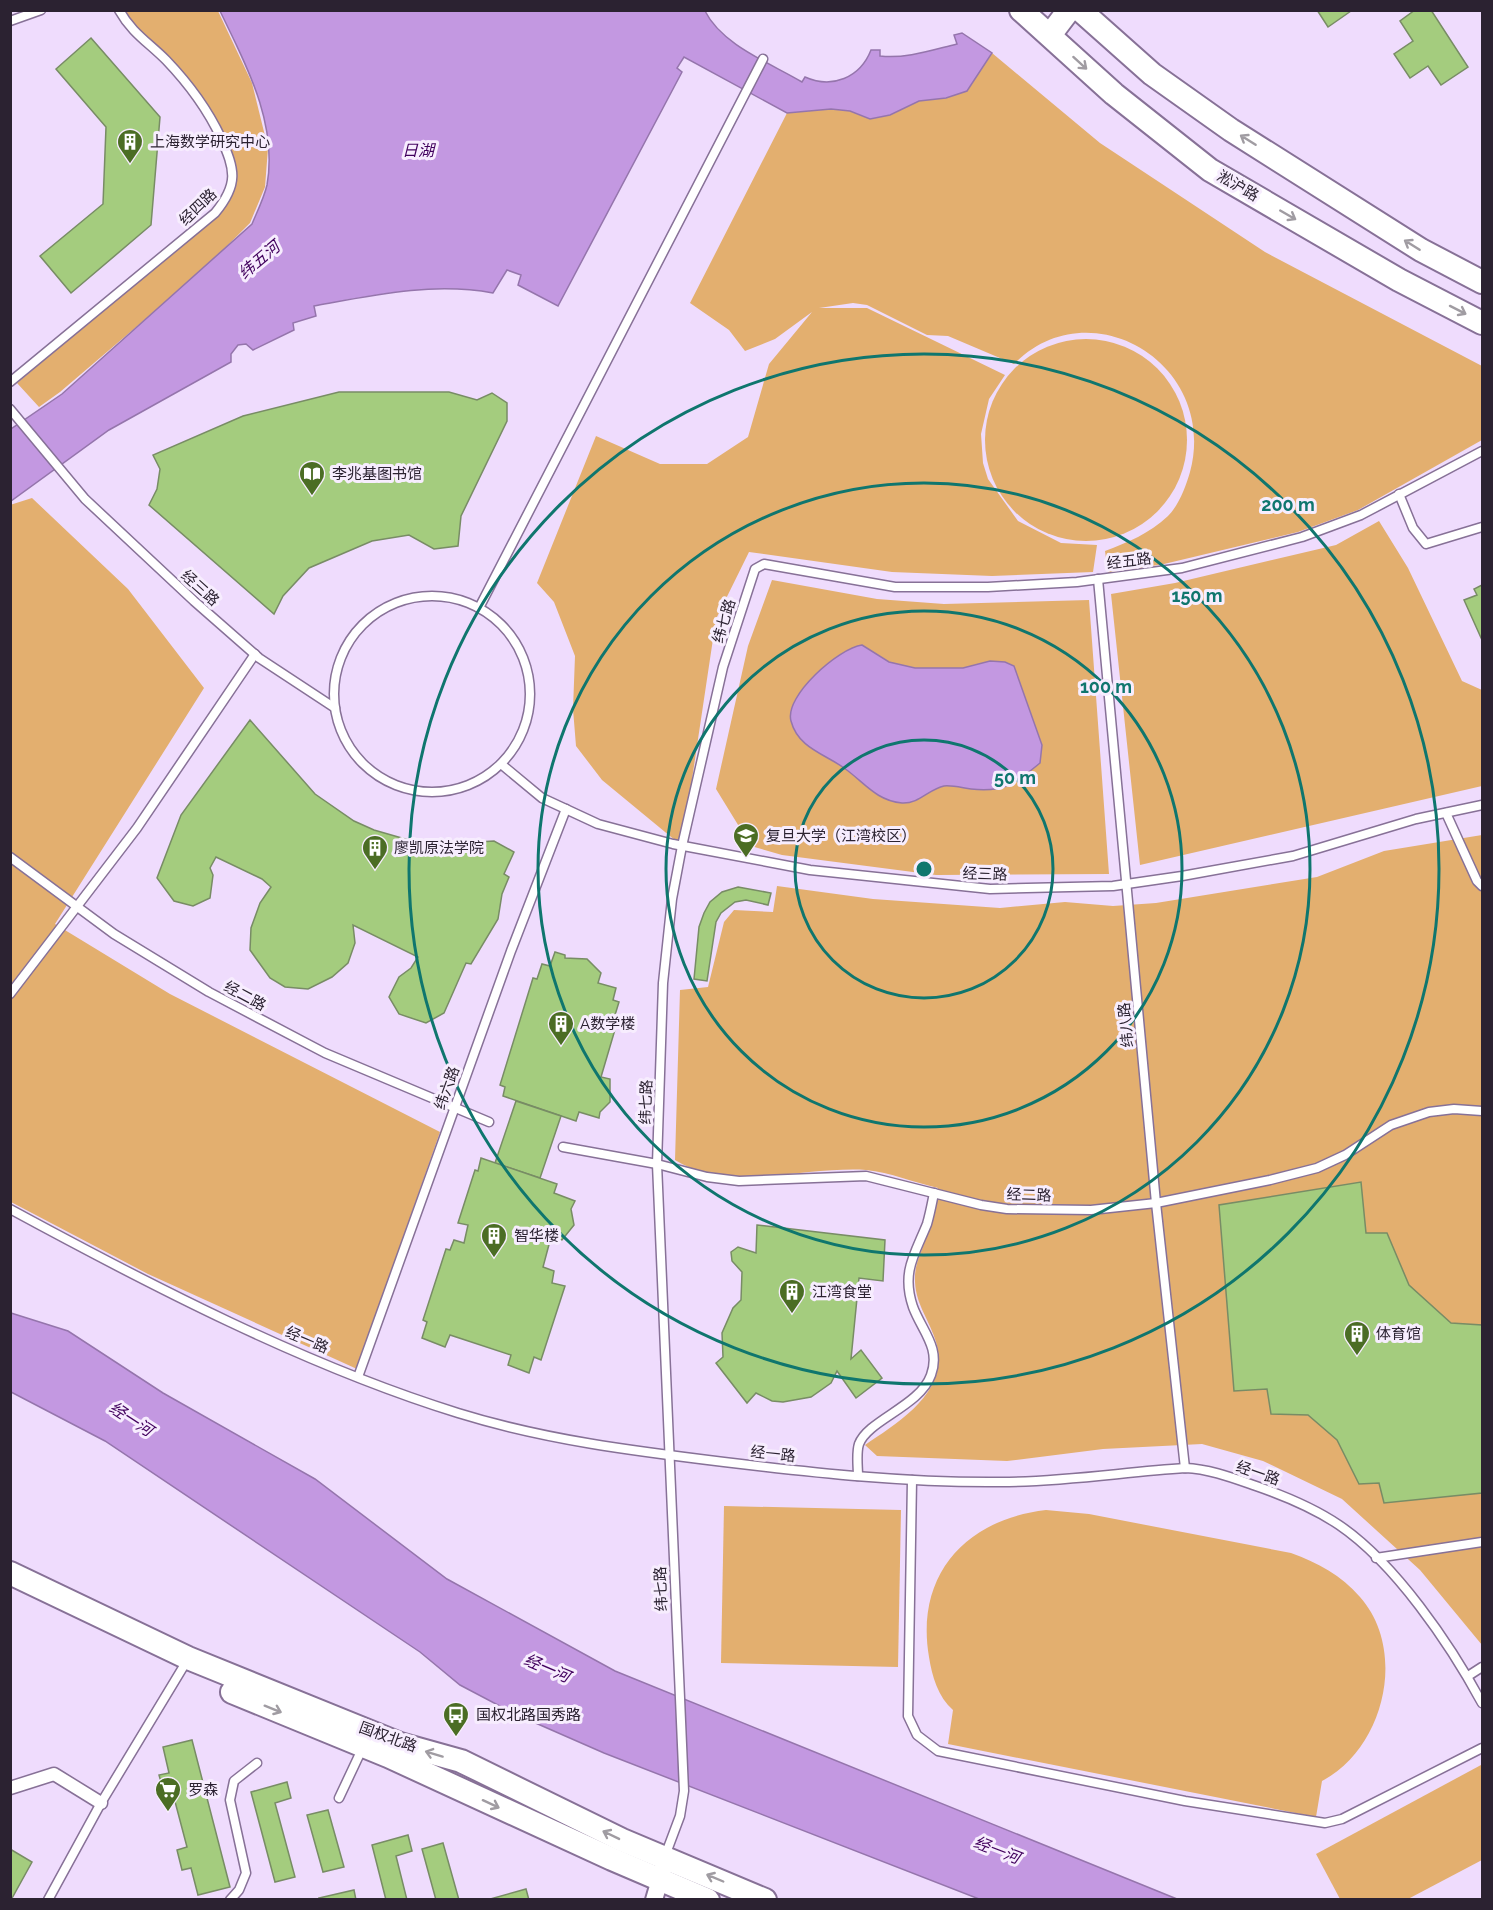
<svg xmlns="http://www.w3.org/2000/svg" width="1493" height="1910" font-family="Raleway,'Noto Sans SC',sans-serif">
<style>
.green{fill:#e3af6f}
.water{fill:#c398e1;stroke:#9575ac;stroke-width:1.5}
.building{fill:#a4cc7e;stroke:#788c65;stroke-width:1.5}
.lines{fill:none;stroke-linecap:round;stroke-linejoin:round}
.service-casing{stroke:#877197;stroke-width:11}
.pedestrian-casing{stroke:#877197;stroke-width:15}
.minor-casing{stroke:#877197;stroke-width:20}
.secondary-casing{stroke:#877197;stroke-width:26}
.service{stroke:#fff;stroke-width:8}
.pedestrian{stroke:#fff;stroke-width:12}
.minor{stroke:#fff;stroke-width:16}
.secondary{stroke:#fff;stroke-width:22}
.oneway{stroke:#a09ca2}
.ring{fill:none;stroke:#0f766e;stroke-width:3}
.labels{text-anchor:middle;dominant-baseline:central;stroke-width:6;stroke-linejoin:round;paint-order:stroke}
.poi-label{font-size:15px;fill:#2b2231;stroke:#f7edfe;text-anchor:start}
.street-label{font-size:15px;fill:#2b2231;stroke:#f7edfe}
.water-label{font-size:16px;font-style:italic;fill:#41015d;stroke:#f7edfe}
.centre{fill:#0f766e;stroke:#f7edfe;stroke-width:3}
.ring-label{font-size:18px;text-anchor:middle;font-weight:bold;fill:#0f766e;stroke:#f7edfe;stroke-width:6;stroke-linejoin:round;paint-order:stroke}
</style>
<rect width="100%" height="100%" fill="#efdcfd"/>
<!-- green -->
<g class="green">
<path d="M125,11H218L252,83L268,148L265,187L250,223L203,270L60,392L39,407L17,383L218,214L230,199L234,187V166L204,104L133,25Z"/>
<path d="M992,53L1100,143L1265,252L1482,366V440L1358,510L1298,532L1164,564L1108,573L1105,551C1128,542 1149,534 1168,516C1179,505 1186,486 1190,472C1219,363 1089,287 1014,364L948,336L927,335L867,305L853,303L819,308H867L1005,375L989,399L981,434L983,463L988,479L1018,521L1061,543L1097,545L1093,572L992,576L892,572L749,552L716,619L682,846L602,780L576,746L573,709L575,656L554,602L537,583L596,436L660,464H707L748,437L769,364L812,312L775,339L745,351L729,330L690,303L787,113L831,109L850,111L870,119L890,115L919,101L946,98L967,91Z"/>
<circle cx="1086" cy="440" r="101"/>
<path d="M32,498L128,589L204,688L55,924L170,994L440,1132L357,1369L148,1274L11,1202L10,505Z"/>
<path d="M1379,521L1408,568L1462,681L1482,690V786L1140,865L1111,594L1175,583L1336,545Z"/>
<path d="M772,580L877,599L944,604L1089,600L1109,874L936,875L782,855L751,846L716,789L748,646Z"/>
<path d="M1482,835V1645L1420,1570L1342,1499L1263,1461L1202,1444L1103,1449L1007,1461L877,1456L865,1445C899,1422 951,1391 936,1342C930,1321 916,1305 915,1282C914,1264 921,1254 926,1238C931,1221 935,1205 938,1188C915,1183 890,1172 866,1170C810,1166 724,1192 675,1160L680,990L708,987L724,922L734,910L773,912L777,886L873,899L1000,908L1065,902L1113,906L1156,903L1317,877L1384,851Z"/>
<path d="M724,1506L901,1510L898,1667L721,1663Z"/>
<path d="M1046,1510L1089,1514L1291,1553C1318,1563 1341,1575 1360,1597C1408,1651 1384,1749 1322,1781L1316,1817L948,1744L953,1710C938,1697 932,1676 929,1657C915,1575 966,1519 1046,1510Z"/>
<path d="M1481,1765L1482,1860L1408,1899H1340L1316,1854Z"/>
</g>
<!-- water -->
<g class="water">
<path d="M220,11H705C722,45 770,63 802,82L805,77C832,89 860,78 871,50H880V56C906,59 932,50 957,44L954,35L962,33L992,53L967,91L946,98L919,101L890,115L870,119L850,111L831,109L787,113L684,57L677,68L682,72L558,306L518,285L521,275L507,270L493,293C433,282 374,295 314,306L316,316L293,323L294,330L253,350L246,344L238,345L231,354V362L109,430L11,501V429L62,394L252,224C257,212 264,198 267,185C278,123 246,65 220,11Z"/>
<path d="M862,645L889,662L915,668H963L990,661L1005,662L1014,666L1042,745L1040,763C1016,783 1004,793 971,789C963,788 952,785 944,786C929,789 919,804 902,803C876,801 863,781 844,768C825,754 798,748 791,721C784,696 839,648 862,645Z"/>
<path d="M11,1313L68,1331L163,1393L315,1479L447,1579L615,1671L1177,1899H979L604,1753L515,1714L460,1685L420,1652L105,1441L11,1392Z"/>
</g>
<!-- building -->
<g class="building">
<path d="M1317,10H1350L1351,11L1328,27Z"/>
<path d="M1415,10H1431L1468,67L1441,85L1428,66L1410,78L1394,54L1413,41L1400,21Z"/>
<path d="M91,38L160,117L151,225L71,293L40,256L103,204L106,127L56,69Z"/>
<path d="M339,392H449L477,400L492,393L507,403V421L461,516L458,546L434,549L409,535L372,541L309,568L283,596L274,614L149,505L157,489L160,469L153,455L243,416Z"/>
<path d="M1482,585V640L1464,600L1477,595L1474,589Z"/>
<path d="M250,720L315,794L354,821L374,830L426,845L494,841L514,852L504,874L509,877L502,894L498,919L471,964L466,963L444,1013L426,1023L399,1014L389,997L399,977L411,968L418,957L353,925L355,943L348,963L332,977L308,989L285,987L270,978L250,950L251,928L260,903L271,887L262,879L216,857L210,868L213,875L210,898L193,906L174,901L157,878L181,815Z"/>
<path d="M738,887L771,893L768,905L746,900L735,902L721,913L716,922L707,981L694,979L699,927L704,913L710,902L722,892Z"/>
<path d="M555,952L565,955V958L587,959L601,973L598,983L616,988L613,1000L619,1002L615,1015L619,1016L601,1077L610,1079V1102L600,1112L599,1118L579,1112L576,1121L503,1096L505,1087L500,1085L533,978L537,979L542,964L550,966Z"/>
<path d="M516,1101L561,1116L540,1178L495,1163Z"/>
<path d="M481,1158L557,1184L554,1193L575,1201L571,1209L574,1225L562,1240L551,1237L543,1267L554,1271L552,1283L565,1286L541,1360L534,1357L529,1373L508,1365L511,1355L450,1335L445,1347L422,1338L427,1322L423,1320L446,1249L450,1250L454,1240L464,1243L468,1225L458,1223L475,1170L478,1171Z"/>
<path d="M1361,1182L1366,1233H1387L1409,1285L1451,1323L1482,1325V1493L1384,1503L1379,1483L1359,1484L1337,1440L1308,1415L1271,1414L1267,1389L1234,1391L1219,1205Z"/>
<path d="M757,1225L885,1240L883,1281L859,1278L851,1359L861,1350L882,1378L856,1398L837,1371L831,1383L811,1397L783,1402L772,1401L756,1393L747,1403L716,1363L723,1357L722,1333L733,1308L741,1300L742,1272L732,1261L731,1252L738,1247L756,1253Z"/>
<path d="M192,1740L230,1887L198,1895L191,1868L182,1870L177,1850L187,1847L173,1794L165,1796L159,1775L169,1773L163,1747Z"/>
<path d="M287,1782L291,1798L275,1803L295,1877L275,1882L251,1792Z"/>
<path d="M328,1810L344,1867L323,1872L307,1815Z"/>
<path d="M408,1835L412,1851L396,1856L407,1900H386L372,1845Z"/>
<path d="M443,1843L459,1900H436L422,1849Z"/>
<path d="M10,1849L32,1862L11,1900H10Z"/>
<path d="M526,1889L529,1900H490V1899Z"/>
<path d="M354,1890L356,1900H320L319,1898Z"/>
</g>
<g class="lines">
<defs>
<g id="service">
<path d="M10,21L41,10"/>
<path d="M10,382L215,213C239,184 235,170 221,138C207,108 189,84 166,60C148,42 132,33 119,10"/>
<path d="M10,409L85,499L194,601L259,658L335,708"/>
<path d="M1399,494L1413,528L1426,544L1482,527"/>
<path d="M1098,579L1156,1203L1185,1468"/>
<circle cx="432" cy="694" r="98"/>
<path d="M479,608L763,59"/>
<path d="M501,764L542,798L598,824L673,844L810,870L990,889L1113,886L1182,876L1293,856L1416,819L1482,805"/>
<path d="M1446,813L1477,881L1482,886"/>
<path d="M10,857L114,934L209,992L325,1053L489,1122"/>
<path d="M10,994L137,828L255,654"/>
<path d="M563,1147L657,1164L707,1177L739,1181L866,1176L981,1205L1007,1209L1091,1210L1156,1203L1270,1180L1317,1168L1345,1155L1391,1125L1429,1112L1454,1109L1482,1111"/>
<path d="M10,1209C150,1285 306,1366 458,1413C545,1440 634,1451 724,1462C816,1473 908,1483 1001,1482C1062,1482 1124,1472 1185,1468C1210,1469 1233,1478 1256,1486C1285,1496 1314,1508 1339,1525C1395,1563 1450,1644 1482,1703"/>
<path d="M358,1377L511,951L566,809"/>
<path d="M858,1476C858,1467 856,1453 859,1444C868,1420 920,1406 931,1375C941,1348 922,1331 913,1307C901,1272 915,1254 927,1224C930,1214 932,1203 934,1193"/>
<path d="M912,1480L908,1716L917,1735L938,1751L1185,1801L1325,1823L1342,1819L1482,1748"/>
<path d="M1376,1558L1482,1542"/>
<path d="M1468,1676L1482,1667"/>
<path d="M339,1798L363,1747"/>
<path d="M665,1856L680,1816L684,1791L657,1164L663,983L672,899L682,846L723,667L755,569L764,564L895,587H988L1077,582L1182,568L1302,537L1361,515L1482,451"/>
<path d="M48,1900L101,1803L188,1659"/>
<path d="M230,1900L239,1890L246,1873L230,1800L234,1781L257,1763"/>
</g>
<path id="pedestrian" d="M10,1788L54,1774L101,1803"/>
<path id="minor" d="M654,1900L663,1869"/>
<g id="secondary">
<path d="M1021,10L1114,94L1210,170L1399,280L1482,323"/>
<path d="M1080,10L1152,74L1231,130L1421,250L1482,282"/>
<path d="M1050,35L1069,10"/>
<path d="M10,1573L188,1658L400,1744L461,1761L622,1840L765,1900"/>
<path d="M232,1692L388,1756L612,1859L708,1900"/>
</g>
</defs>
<!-- service casing -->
<use href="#service" class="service-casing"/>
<!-- pedestrian casing -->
<use href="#pedestrian" class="pedestrian-casing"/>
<!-- minor casing -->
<use href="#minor" class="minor-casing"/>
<!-- secondary casing -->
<use href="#secondary" class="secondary-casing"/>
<!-- service -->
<use href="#service" class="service"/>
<!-- pedestrian -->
<use href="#pedestrian" class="pedestrian"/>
<!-- minor -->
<use href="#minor" class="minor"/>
<!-- secondary -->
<use href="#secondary" class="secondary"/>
</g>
<!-- one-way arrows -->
<defs><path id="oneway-shaft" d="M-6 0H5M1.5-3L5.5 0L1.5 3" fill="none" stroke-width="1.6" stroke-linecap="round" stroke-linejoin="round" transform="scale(1.5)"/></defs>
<g class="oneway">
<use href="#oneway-shaft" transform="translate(1080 63) rotate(42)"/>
<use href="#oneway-shaft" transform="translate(1248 140) rotate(-148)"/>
<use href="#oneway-shaft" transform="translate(1288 215) rotate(30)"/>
<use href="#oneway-shaft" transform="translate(1412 245) rotate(-148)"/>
<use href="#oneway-shaft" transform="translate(1458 310) rotate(27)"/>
<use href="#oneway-shaft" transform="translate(273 1709) rotate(22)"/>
<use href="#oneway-shaft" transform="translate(434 1754) rotate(-163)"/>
<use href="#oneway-shaft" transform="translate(491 1804) rotate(25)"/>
<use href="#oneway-shaft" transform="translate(611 1835) rotate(-154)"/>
<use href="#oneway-shaft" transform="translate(715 1878) rotate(-157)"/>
</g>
<!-- distance rings -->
<g class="ring">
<circle cx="924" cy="869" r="129"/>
<circle cx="924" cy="869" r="258"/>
<circle cx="924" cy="869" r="386"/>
<circle cx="924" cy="869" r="515"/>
</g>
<!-- icons -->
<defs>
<symbol id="building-pin" viewBox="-11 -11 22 30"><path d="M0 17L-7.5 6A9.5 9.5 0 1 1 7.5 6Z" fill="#4b6d24" stroke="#f7edfe"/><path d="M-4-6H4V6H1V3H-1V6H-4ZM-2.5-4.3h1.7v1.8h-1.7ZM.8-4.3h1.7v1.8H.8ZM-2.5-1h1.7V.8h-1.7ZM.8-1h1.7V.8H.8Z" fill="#fff"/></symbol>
<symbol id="library-pin" viewBox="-11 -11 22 30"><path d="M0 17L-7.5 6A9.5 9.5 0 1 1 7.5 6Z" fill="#4b6d24" stroke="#f7edfe"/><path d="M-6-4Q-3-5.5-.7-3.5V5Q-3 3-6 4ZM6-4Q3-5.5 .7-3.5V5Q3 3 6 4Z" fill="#fff"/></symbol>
<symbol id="university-pin" viewBox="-11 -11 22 30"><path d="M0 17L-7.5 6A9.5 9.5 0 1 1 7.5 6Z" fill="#4b6d24" stroke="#f7edfe"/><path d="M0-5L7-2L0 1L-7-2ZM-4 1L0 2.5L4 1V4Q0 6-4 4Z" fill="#fff"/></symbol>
<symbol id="bus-pin" viewBox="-11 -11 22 30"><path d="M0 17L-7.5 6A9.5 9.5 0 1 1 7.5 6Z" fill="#4b6d24" stroke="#f7edfe"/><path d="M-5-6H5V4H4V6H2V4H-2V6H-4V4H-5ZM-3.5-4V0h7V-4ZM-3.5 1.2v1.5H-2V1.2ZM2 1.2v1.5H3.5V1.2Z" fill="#fff"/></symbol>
<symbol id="supermarket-pin" viewBox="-11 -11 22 30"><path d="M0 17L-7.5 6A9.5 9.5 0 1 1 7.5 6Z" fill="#4b6d24" stroke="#f7edfe"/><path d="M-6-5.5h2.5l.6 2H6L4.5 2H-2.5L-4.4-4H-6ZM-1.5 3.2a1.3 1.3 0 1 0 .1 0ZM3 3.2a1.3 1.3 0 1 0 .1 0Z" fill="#fff"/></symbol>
</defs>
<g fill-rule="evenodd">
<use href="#building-pin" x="115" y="127" width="30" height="40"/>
<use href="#library-pin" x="297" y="459" width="30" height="40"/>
<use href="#university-pin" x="731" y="821" width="30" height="40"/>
<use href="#building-pin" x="360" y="833" width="30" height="40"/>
<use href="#building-pin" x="546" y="1009" width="30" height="40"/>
<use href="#building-pin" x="479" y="1221" width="30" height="40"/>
<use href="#building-pin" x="777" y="1277" width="30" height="40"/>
<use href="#building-pin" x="1342" y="1319" width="30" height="40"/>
<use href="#bus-pin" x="441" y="1700" width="30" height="40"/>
<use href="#supermarket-pin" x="153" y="1775" width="30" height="40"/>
</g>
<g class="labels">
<!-- poi labels -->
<g class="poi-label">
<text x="150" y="142">上海数学研究中心</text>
<text x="332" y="474">李兆基图书馆</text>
<text x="766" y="836">复旦大学（江湾校区）</text>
<text x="394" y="848">廖凯原法学院</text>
<text x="580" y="1024">A数学楼</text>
<text x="514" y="1236">智华楼</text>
<text x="812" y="1292">江湾食堂</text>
<text x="1376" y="1334">体育馆</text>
<text x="476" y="1715">国权北路国秀路</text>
<text x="188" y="1790">罗森</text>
</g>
<!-- street labels -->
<g class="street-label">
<text transform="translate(1238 186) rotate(30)">淞沪路</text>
<text transform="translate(198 207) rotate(-44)">经四路</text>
<text transform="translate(1129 561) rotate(-7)">经五路</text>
<text transform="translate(200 588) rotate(42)">经三路</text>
<text transform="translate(724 621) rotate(-73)">纬七路</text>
<text transform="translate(985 874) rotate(2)">经三路</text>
<text transform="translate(245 996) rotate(28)">经二路</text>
<text transform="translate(1126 1025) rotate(-95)">纬八路</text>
<text transform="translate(447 1088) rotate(-70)">纬六路</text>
<text transform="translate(646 1102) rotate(-88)">纬七路</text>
<text transform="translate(1029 1195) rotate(2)">经二路</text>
<text transform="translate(307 1340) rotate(23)">经一路</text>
<text transform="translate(773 1454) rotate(6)">经一路</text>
<text transform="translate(1258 1473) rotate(19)">经一路</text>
<text transform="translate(661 1589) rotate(-92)">纬七路</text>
<text transform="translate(388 1737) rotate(20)">国权北路</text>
</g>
<!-- water labels -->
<g class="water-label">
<text x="418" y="150">日湖</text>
<text transform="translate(259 260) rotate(-40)">纬五河</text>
<text transform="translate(131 1419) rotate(33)">经一河</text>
<text transform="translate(547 1668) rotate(23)">经一河</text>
<text transform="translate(997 1850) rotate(21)">经一河</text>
</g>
</g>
<circle cx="924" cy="869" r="9" class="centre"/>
<g class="ring-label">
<text x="1288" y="511">200 m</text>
<text x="1197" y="602">150 m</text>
<text x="1106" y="693">100 m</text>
<text x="1015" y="784">50 m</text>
</g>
<!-- border -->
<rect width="1493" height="1910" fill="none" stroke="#2b2231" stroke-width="24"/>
</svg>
